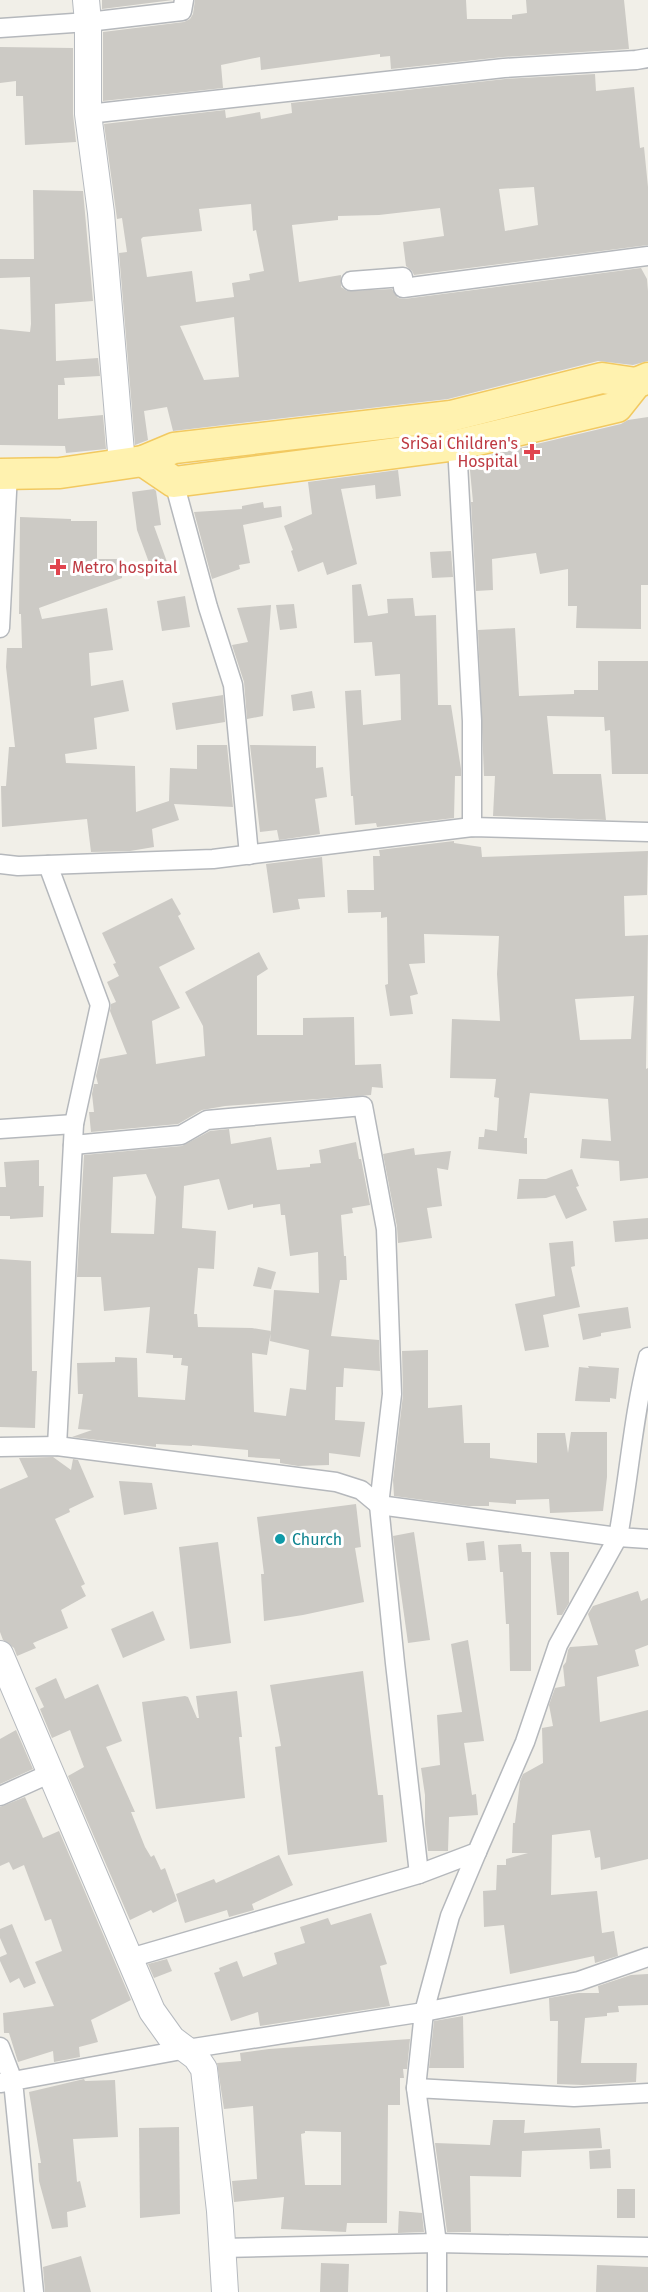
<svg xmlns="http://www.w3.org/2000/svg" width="648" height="2292" font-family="'Fira Sans',sans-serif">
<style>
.building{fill:#cccac5;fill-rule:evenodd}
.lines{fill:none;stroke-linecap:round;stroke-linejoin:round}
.street-casing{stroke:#b5b8bc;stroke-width:21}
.secondary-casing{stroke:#b6babf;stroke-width:28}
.primary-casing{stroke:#f2c960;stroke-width:33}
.street{stroke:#fff;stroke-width:18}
.secondary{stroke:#fff;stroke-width:26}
.primary{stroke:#fff2af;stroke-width:30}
.health-dot{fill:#e0444e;stroke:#fff;stroke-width:2}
.culture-dot{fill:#0f9aa8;stroke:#fff;stroke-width:2}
.labels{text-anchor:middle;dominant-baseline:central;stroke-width:6;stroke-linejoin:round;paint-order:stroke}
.health-label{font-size:16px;fill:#be3a42;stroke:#fff;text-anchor:end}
.culture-label{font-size:16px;fill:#0d838f;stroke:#fff;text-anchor:start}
</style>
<rect width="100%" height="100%" fill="#f1efe8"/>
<!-- building -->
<g class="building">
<path d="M102,0H173L102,9Z"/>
<path d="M195,0H466L467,19H512V15L527,13L526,0H624L629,49L503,57L391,69L390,56L380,57V54L261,70L260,57L221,65L223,88L103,101V32L184,22L190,19L193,14Z"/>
<path d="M0,47L73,48V114L76,142L25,145L23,96H16V81L0,83Z"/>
<path d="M595,74L596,91L634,87L640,148L644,147L648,187V245L414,275L412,271L406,266L403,242L444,236L440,208L379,215L338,216V220L292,225L299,282L341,275V287L347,291L392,289L398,298L404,299L641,268L647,279L648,291V361L633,365L598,361L448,399L173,431L167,407L144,411L148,440L135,445L119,253L127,252L122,218L117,219L104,124L225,110L226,118L260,112L261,119L292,113L291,103L505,79ZM534,187L538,225L505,231L499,189ZM251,204L253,231L256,230L264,271L249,274L250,280L232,283L234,297L196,302L192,271L147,277L141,239L143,237L202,231L199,209ZM234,317L239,377L204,380L180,326Z"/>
<path d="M33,190L83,191L93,301L55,304L56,361L98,358L100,376L64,378L65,385H58V419L103,415L106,449L66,453L65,446L0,445V329L30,332L31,324L30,277L0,278V259H34Z"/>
<path d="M648,417V585H641V629L576,628L577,606H568V569L540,574L536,553L492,559L493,590L476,591L471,502H473L469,460L621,424L628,420Z"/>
<path d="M398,470L401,496L376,499L375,485L341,489L357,564L327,575L323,562L298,572L291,551L293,550L284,526L312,514L308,482Z"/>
<path d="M154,489L156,491L161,525L154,526L167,562L151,568L137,530L132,492Z"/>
<path d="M263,502L264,508L281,506L282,517L243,525L250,563L239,565L240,569L212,579L194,512L242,509V506Z"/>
<path d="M20,517L71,519V521H97V559H122V578L39,608L42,619L107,608L113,650L89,653L91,686L123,680L129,711L94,718L97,749L65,754L66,763L135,766L136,812L169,801L170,768L197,769V745H227L233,807L174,804L179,820L152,829L154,847L130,851L91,852L87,819L2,827L1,786H6L9,747H15L6,667L7,648H22L21,614H19Z"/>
<path d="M451,551L453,577L432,578L430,552Z"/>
<path d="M361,584L368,616L388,613L387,599L413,598L415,616L436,615L438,705H451L461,769V776H455L454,818L377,827L376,823L355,825L353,796H351L345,691L361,690L363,725L401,720L400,674L375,676L372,642L354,643L352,585Z"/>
<path d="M185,596L190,627L162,631L157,601Z"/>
<path d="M294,604L297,628L280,630L276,605Z"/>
<path d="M271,605L263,716L247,719L244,682L232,645L248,642L237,608Z"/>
<path d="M515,628L519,696L574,694V690H598V661H648V774H612L610,730L605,731L604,717L547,716L553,774H601L606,820L493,816L495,776H484L478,630Z"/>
<path d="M312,691L315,708L293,711L291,695Z"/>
<path d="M223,695L225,722L176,730L172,703Z"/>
<path d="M250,745L316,746V768L323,767L327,797L315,799L320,834L279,840L277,830L260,832Z"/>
<path d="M454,841V843L481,847L482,857L648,851L647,895L624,896L625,936L648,935L646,1069L648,1068V1178L620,1181L619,1161L580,1158L582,1139L611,1141L608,1099L530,1093L524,1138H527V1154L478,1149L479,1137H484L485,1129L497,1131L499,1098L494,1097L496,1079L450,1078L452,1019L500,1021L497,974L499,936L424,934L425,963L409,964L418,994L410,996L413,1014L390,1016L385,985L388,984L387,917L381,918V912L348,913L347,890H374L373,856H380L379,850ZM634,996L631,1039L580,1040L575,999Z"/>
<path d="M322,857L325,897L298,899L300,909L273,913L266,864Z"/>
<path d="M172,898L181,914L178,916L195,949L159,967L180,1008L152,1021L156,1064L205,1056L203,1026L185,992L259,952L268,969L257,976V1035H303V1018L354,1017L355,1065L381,1064L383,1088L372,1087L371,1095L225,1106L202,1110L178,1124L91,1132L89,1112H94L92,1094L94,1084H98L96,1076L100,1059L127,1054L110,1011L111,1004L116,1002L107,982L119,976L113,964L116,963L102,933Z"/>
<path d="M229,1129L231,1144L271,1137L277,1170L310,1167V1164L321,1163L319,1150L356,1142L359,1159H361L370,1205L352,1208L353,1213L341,1215L344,1256H346L347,1280H340L331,1336L379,1340L380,1371L344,1368L343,1387H336L335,1420L365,1422L360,1457L329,1453V1465L298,1466L280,1463V1459L248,1457V1450L192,1445V1446L156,1444V1447L72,1437L92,1430L78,1429L83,1394H78L77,1363L115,1362V1357L137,1358L138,1397L185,1400L188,1366L181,1365L182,1358H173V1355L146,1353L150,1307L104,1311L101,1277H77L84,1155L182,1146L210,1131ZM146,1174L156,1197L154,1234L111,1233L113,1177ZM219,1179L228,1210L253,1204V1208L280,1204L281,1215H285L290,1256L318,1252L319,1293L274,1290L270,1341L309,1350L306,1390L290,1388L286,1416L254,1412L252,1353L267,1355L271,1331L252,1328L198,1327L197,1314H194L198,1268L214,1269L216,1231L182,1228L184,1186Z"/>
<path d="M414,1148L415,1155L451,1151L448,1170L437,1168L442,1206L427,1208L432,1238L398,1243L397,1227L383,1154Z"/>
<path d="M39,1160V1186H44L43,1217L10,1219V1216H0V1187H6L4,1162Z"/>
<path d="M572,1169L579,1186L576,1187L587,1210L566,1219L555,1195L546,1198L517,1199L519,1179H546Z"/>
<path d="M648,1218V1239L615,1242L613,1221Z"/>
<path d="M573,1241L575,1266L571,1267L580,1307L543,1315L549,1347L525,1351L515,1304L555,1296L549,1243Z"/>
<path d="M0,1259L31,1261L32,1371H37L35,1428L0,1427Z"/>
<path d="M258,1267L276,1272L271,1289L253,1286Z"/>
<path d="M628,1307L631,1328L601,1333V1336L583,1340L578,1314Z"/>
<path d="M428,1350V1408L462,1405L464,1443H490V1458L537,1463V1433H565L568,1453L571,1432H607V1477L603,1511L550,1513L549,1499L516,1500V1504L489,1502V1506H468L394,1496L393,1480L403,1395L402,1351Z"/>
<path d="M588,1366L619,1368L616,1399L610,1398V1402L575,1401L579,1367L589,1368Z"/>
<path d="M53,1457L71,1470L73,1459L78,1460L94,1497L69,1509L70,1512L55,1519L85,1584L81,1586L86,1596L61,1610L68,1628L33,1643L36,1648L17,1656L14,1648L3,1640L0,1632V1489L28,1477L19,1458Z"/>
<path d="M119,1481L152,1483L157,1509L124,1515Z"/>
<path d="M356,1504L361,1547L355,1548L364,1602L303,1615L264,1621L261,1574H264L257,1517Z"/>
<path d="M414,1532L430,1640L408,1643L393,1536Z"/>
<path d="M484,1541L486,1560L468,1561L466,1543Z"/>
<path d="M218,1542L231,1643L190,1649L179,1547Z"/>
<path d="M521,1544L522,1552H531V1671H510L509,1624H506L503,1572H500L498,1545Z"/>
<path d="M550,1552H569V1603L562,1615H557Z"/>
<path d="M638,1591L641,1601L648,1598V1645L635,1650L639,1666L597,1677L600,1722L648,1710V1859L601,1870L600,1857L595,1858L590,1830L552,1835L551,1895L597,1891L602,1933L614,1931L618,1956L595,1963L594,1956L510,1974L504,1925L484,1927L483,1891L496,1890L497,1865H506V1859L528,1853H512L513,1823H515L520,1781L523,1774L543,1763L542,1728L553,1726L549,1705L555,1688L565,1686L563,1666L566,1662L568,1650L570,1647L598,1645L588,1614L593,1606Z"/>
<path d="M153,1611L165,1640L123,1658L111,1629Z"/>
<path d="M468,1640L484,1741L464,1743L472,1795L476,1794L478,1815L449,1817L448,1851H428L425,1824V1795L421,1768L440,1765L437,1715L462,1712L451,1644Z"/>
<path d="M363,1671L378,1795H383L387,1842L288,1855L275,1747L281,1746L270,1685Z"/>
<path d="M56,1678L65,1699L98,1684L122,1741L106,1747L135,1812H131L145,1847L151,1857L154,1855L161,1870L165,1868L177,1901L153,1913L151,1910L130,1920L68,1776L84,1767L70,1730L52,1738L40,1709L44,1707L35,1688Z"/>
<path d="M237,1691L242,1737H239L245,1798L156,1809L142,1702L185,1696L188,1697L197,1718H199L196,1696Z"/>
<path d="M16,1730L33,1769L0,1784V1739Z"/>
<path d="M25,1797L43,1838L59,1831L131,2000L91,2020L98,2042L79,2047L80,2057L54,2062L53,2051L18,2062L9,2033H4L3,2013L54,2006L35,1962L62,1951L51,1919L45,1921L24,1865L13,1870L9,1862L0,1866V1807Z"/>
<path d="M279,1855L293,1885L252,1904L254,1910L229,1917L227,1910L185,1923L176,1894L214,1879L216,1883Z"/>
<path d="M371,1913L387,1964L380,1966L390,2006L260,2026L258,2012L231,2021L214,1973L220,1971L219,1968L237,1961L243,1977L277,1964L274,1953L305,1943L300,1927L328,1918L331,1925Z"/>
<path d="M12,1924L36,1983L24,1988L19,1978L10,1983L0,1961V1957L7,1954L0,1938V1929Z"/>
<path d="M167,1959L172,1971L154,1978L148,1964Z"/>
<path d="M648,1974V2005L618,2006L619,2012L607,2013V2016L585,2018L581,2063H637L636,2082L583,2085L557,2084L558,2021H550L549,1998L578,1993H599L598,1986L631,1975Z"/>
<path d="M463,2016L464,2068H429L434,2021Z"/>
<path d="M410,2039L407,2069H403L404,2078H400V2105H388L387,2223H347L346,2232L281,2229L284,2197L234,2202L232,2181L257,2179L253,2106L224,2109L217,2063L241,2061L240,2053L269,2049ZM305,2131L341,2132V2185H305L301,2134L305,2133Z"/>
<path d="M84,2079L85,2081L115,2080L118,2137L73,2139L77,2182L80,2181L86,2207L67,2212L68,2227L52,2229L39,2181L38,2163H41L29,2092Z"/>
<path d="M493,2120H525L524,2133L600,2128L602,2148L522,2151L521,2177L470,2176L471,2232H447L435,2143L490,2145Z"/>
<path d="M179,2127L180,2214L140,2218L139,2128Z"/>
<path d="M610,2149L611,2168L590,2169L589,2151Z"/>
<rect x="617" y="2189" width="18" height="29"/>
<path d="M399,2211L422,2213L424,2232L398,2233Z"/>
<path d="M81,2256L91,2292H45L43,2267Z"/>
<path d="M321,2263L349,2264L348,2292H320Z"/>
<path d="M597,2265L648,2267V2292H596Z"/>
</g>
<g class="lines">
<defs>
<g id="street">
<path d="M0,28L88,22L182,11L184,0"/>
<path d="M88,114L504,68L636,60L648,58"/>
<path d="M351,281L403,277V288L648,256"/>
<path d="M457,445L472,721V827"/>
<path d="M174,482L208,607L233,685L249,855"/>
<path d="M0,628L8,473"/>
<path d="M0,864L18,866L213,859L472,827L648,832"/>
<path d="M48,865L100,1005L74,1124L57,1446"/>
<path d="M0,1129L74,1124"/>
<path d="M73,1145L181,1135L207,1120L363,1106L386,1229L392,1394L379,1505L395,1663L419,1874"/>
<path d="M648,1357C633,1416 629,1477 618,1537L648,1539"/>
<path d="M0,1447L57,1446L336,1482L361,1490L379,1505L618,1537L558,1645L525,1742L477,1852L419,1874L130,1958"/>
<path d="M0,1796L51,1773"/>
<path d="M477,1852L450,1916L424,2012L579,1981L648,1957"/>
<path d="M0,2047L13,2081L0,2083"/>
<path d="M222,2248L437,2243L648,2247"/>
<path d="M34,2292L13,2081L187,2049L424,2012L416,2088"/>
<path d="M437,2292V2243L416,2088L574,2097L648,2093"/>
</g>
<g id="secondary">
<path d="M86,0L88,22V114L101,213L122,464"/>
<path d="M0,1654L152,2011L172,2039L196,2057L204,2069L220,2211L225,2292"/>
</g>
<g id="primary">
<path d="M143,461L174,482L457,445L617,407L636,383L648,378"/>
<path d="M0,474L60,473L143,461L174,448L451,416L602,378L636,383"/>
</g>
</defs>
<!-- street casing -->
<use href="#street" class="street-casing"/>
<!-- secondary casing -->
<use href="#secondary" class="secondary-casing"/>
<!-- primary casing -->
<use href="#primary" class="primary-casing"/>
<!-- street -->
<use href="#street" class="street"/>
<!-- secondary -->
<use href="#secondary" class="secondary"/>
<!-- primary -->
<use href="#primary" class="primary"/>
</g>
<!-- markers -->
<g class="health-dot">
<path d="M529 443h6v6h6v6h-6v6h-6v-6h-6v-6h6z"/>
<path d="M55 558h6v6h6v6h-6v6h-6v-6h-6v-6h6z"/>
</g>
<circle class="culture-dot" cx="280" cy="1539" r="6"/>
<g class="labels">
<!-- health labels -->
<g class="health-label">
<text x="518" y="443">SriSai Children's<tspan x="518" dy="18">Hospital</tspan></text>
<text x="72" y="567" text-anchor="start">Metro hospital</text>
</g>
<!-- culture labels -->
<g class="culture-label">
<text x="292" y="1539">Church</text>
</g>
</g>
</svg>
